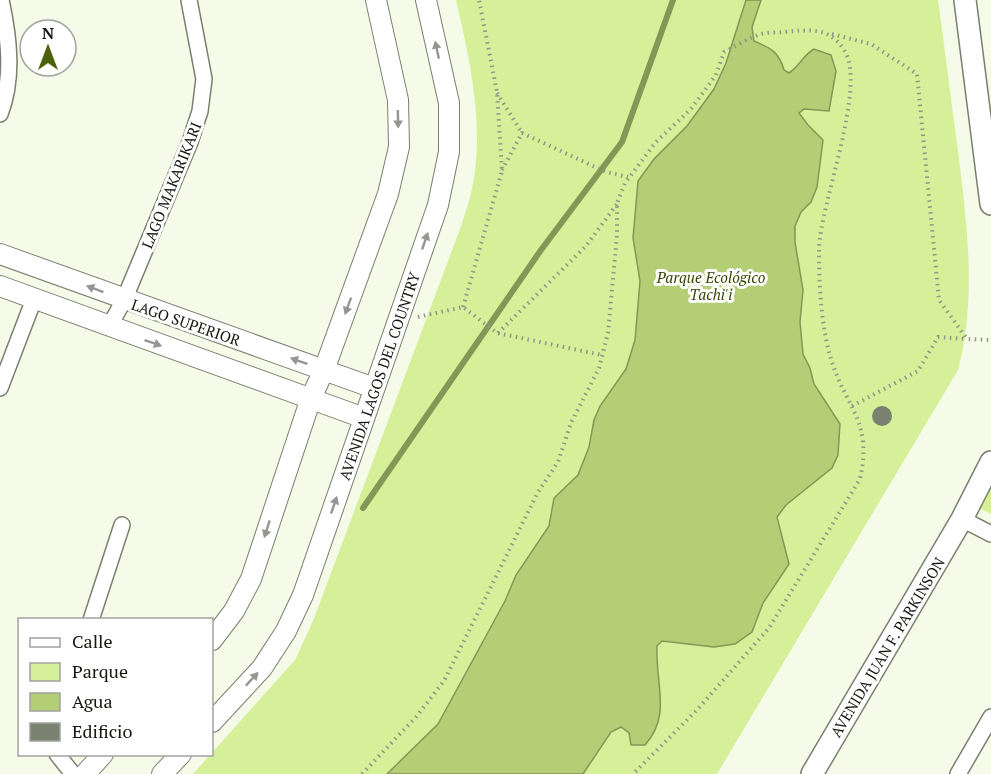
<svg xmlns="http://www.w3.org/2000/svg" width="991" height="774" font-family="'PT Serif',serif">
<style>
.green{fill:#d5f099}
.water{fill:#b3ce75;stroke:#839757;stroke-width:1.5}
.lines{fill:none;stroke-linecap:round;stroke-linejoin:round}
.stream{stroke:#839757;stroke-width:6}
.building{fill:#7b8170}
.minor-casing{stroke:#7a7f6f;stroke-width:18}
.tertiary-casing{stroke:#7a7f6f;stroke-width:22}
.secondary-casing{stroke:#7a7f6f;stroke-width:24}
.path{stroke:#929689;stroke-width:4;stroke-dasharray:1.5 4.5;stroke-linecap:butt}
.minor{stroke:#fff;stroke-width:15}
.tertiary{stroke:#fff;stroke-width:20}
.secondary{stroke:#fff;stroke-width:21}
.oneway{fill:#959693}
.labels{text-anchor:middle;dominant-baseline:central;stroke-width:6;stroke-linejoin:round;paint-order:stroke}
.street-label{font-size:15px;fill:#141610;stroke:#fff}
.park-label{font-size:15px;font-style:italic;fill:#364500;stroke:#fff}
</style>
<rect width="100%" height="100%" fill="#f5fbe8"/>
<!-- green -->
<g class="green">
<path d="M456,0H938C945,50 951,101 958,151C967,224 977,298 958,370L717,774H193L295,660L313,621L460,229C464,216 469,203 472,189C485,127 470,61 456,0Z"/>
<path d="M991,479V514L974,506Z"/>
</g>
<!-- water -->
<path class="water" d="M746,0H761L752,27L754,41C771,48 779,52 784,70L789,73C800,66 803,55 814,49L831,55L836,71L829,111L804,109L799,113L808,125L823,140L817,187L811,202L801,212L795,226V242L803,290L800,322L803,354L810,368L814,384L840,424L838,455L832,468L786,505L777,517L789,564L763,603L752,632L735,644L714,647L662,641L657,646C655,684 672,715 645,745H631L629,733L621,727L611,732L583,774H387L438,724L505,601L516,575L549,526L554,498L578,475L589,447L594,420L600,406L626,369L635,340L640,281L633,238L638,181L654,159L687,126L714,89L726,63Z"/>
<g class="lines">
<!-- stream -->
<path class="stream" d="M363,508L541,250L622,142L673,0"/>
</g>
<!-- building -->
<circle class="building" cx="882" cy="416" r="10"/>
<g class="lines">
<defs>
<g id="minor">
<path d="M0,114C14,78 9,37 1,0"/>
<path d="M109,327L124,300L190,142L200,111L204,79L189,0"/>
<path d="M0,388L34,299"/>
<path d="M962,519L991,534"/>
<path d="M91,620L122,525"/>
<path d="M57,754L73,774"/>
<path d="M958,774L991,717"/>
</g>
<g id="tertiary">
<path d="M0,254L374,388"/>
<path d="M0,286L364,418"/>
<path d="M212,640L234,611L251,579L311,398L324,370L388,194L399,147L398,100L376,0"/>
<path d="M212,722L262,668L286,631L303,595L438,205L449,152V103L426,0"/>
<path d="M85,774L103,754"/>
<path d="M162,774L181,754"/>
</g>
<g id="secondary">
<path d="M965,0L991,204"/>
<path d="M812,774L962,519L991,462"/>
</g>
</defs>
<!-- minor casing -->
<use href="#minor" class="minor-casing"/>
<!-- tertiary casing -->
<use href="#tertiary" class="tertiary-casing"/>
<!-- secondary casing -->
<use href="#secondary" class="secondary-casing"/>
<!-- path -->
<g class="path">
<path d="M832,34L871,44L917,74L939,300L967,339L991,340"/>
<path d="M497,93L522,133"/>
<path d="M502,170L522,133L606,172L628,177"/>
<path d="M463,307L502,171L497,92L479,0"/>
<path d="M418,317L463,307L497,333L602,355"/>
<path d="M498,333L586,246L617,204"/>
<path d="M852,406L918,371L938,337L967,339"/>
<path d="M362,774L416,717L444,681L538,492L558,462L571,423L599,368L608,333L617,235V203L625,183L656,142L691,109L716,75L724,52C736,46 749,38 761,34C768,32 777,33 784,32C809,30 829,26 844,50C868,86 820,203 819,250C819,284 821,326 831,359C846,409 873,420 860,479L769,628L697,710L633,774"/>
</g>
<!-- minor -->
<use href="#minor" class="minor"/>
<!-- tertiary -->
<use href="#tertiary" class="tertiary"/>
<!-- secondary -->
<use href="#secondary" class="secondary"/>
</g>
<!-- one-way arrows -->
<defs><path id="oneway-solid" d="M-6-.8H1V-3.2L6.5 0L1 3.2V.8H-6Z" transform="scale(1.5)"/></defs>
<g class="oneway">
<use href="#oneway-solid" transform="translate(437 50) rotate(-102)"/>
<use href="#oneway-solid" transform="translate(398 119) rotate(89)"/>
<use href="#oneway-solid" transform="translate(425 241) rotate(-71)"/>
<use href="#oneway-solid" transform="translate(95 289) rotate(-159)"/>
<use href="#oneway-solid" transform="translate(348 306) rotate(110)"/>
<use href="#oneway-solid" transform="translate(153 343) rotate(19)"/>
<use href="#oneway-solid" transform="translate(299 361) rotate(-161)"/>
<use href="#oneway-solid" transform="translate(334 505) rotate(-71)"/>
<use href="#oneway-solid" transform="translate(267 529) rotate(108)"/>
<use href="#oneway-solid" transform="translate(252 679) rotate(-47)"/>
</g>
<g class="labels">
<!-- street labels -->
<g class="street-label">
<text transform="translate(171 185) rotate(-68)">LAGO MAKARIKARI</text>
<text transform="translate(186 322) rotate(19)">LAGO SUPERIOR</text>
<text transform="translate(379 376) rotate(-71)">AVENIDA LAGOS DEL COUNTRY</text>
<text transform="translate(887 647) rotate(-59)">AVENIDA JUAN F. PARKINSON</text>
</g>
<!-- park labels -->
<g class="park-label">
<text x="711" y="277">Parque Ecológico<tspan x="711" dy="17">Tachi'i</tspan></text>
</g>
</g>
<!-- legend -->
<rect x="18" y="618" width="195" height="138" fill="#ffffff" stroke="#a1a29f" stroke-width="1.5"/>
<rect x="30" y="638" width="30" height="9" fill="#ffffff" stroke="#a1a29f" stroke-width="1.5"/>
<text x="72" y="648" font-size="18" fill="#141610">Calle</text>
<rect x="30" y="663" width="30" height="18" fill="#d5f099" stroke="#a1a29f" stroke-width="1.5"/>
<text x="72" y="678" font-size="18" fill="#141610">Parque</text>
<rect x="30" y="693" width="30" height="18" fill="#b3ce75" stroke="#a1a29f" stroke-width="1.5"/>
<text x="72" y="708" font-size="18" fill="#141610">Agua</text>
<rect x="30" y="723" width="30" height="18" fill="#7b8170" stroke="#a1a29f" stroke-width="1.5"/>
<text x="72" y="738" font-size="18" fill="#141610">Edificio</text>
<!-- north arrow -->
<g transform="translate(48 48)"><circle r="28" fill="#ffffff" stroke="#a1a29f" stroke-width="1.5"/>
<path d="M0-4.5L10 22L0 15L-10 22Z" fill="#4d6108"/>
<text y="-9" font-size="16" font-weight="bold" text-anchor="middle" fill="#141610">N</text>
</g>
</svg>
